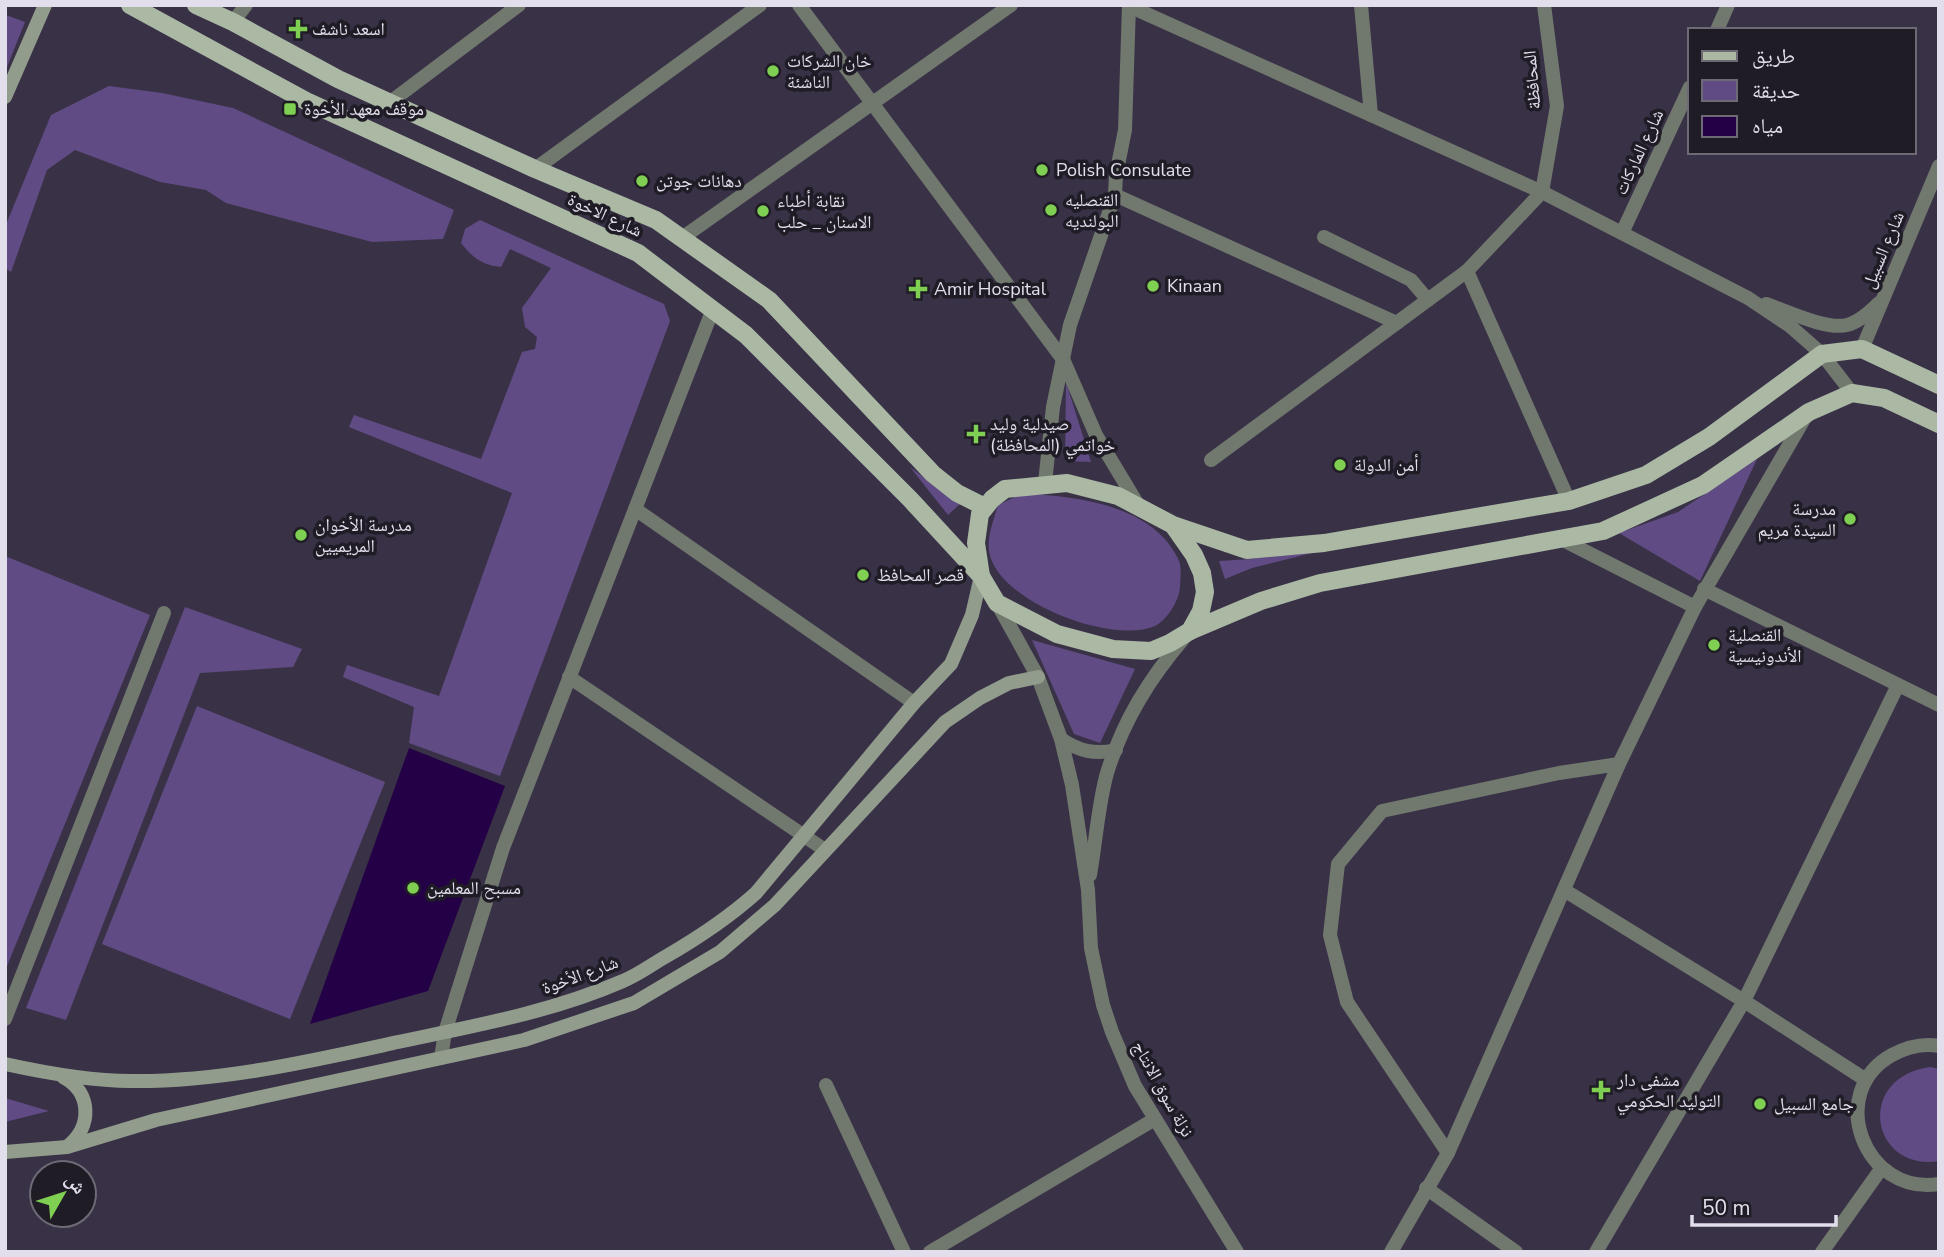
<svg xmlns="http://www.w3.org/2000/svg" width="1944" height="1257" font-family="'Nunito Sans','Noto Naskh Arabic',sans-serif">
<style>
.green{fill:#604b84}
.water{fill:#240046}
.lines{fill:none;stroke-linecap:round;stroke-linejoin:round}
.minor{stroke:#71786e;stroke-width:14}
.tertiary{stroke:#71786e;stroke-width:14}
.secondary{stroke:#919c8c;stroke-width:14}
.primary{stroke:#aab8a4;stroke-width:18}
.poi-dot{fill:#7fd052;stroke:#1f1c26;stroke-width:2.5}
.labels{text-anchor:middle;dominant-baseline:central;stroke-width:7;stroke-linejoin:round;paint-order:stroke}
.poi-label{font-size:18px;fill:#e2deeb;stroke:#1f1c26;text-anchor:start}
.street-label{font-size:18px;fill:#e2deeb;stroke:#1f1c26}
</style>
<rect width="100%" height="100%" fill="#393247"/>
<!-- green -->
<g class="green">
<path d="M6,15L25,22L5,72V18Z"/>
<path d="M109,86L162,93L233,108L454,210L443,239L372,242L226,203L206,190L160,182L75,150L47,170L11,272L5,268V227L51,115Z"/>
<path d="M480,220L664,304L670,321L500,776L409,743L414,707L343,677L347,665L439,696L512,493L349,427L354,415L481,459L522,352L535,349L537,337L525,327L522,308L551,268L510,249L501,267C482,265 473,258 461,243L465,229Z"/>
<path d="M1066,382L1091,462L1065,461Z"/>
<path d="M1757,459L1700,581L1619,533L1678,512Z"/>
<path d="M910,467L960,504L948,515Z"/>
<path d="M1021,494C1074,495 1155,505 1179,561C1182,568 1180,579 1180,587C1179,601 1167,620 1155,626C1111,645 996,601 989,551C987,536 994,519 998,505Z"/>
<path d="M1311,549L1312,553L1252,568L1225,579L1219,561L1251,559Z"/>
<path d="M5,556L150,615L5,971Z"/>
<path d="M185,607L302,649L293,667L200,673L66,1020L26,1008Z"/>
<path d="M1032,640L1135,669L1100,743L1074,734Z"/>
<path d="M197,706L385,782L290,1019L102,944Z"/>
<path d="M1930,1067L1939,1069V1161C1871,1172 1854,1078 1930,1067Z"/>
<path d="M5,1098L49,1111L5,1122Z"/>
</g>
<!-- water -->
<path class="water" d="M409,748L505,786L428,991L310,1024Z"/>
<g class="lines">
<!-- minor -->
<g class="minor">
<path d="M799,5L1062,358"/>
<path d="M1361,5L1371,115"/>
<path d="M233,22L246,5"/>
<path d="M389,103L519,5"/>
<path d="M535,169L760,5"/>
<path d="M1115,195L1397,323"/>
<path d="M1324,237L1411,280L1428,300"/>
<path d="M682,238L1011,5"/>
<path d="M1467,271L1569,501"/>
<path d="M1211,460L1467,271L1542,192L1557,106L1544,5"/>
<path d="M635,509L914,703"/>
<path d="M1563,540L1695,607"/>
<path d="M1704,589L1939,705"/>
<path d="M569,677L825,850"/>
<path d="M1564,890L1744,1001L1866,1080"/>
<path d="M5,1019L164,613"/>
<path d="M1939,1046C1922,1043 1907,1047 1892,1055C1825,1092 1864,1196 1939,1184"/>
<path d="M441,1058L445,1032L503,848L713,309"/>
<path d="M826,1085L904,1252"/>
<path d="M1448,1153L1347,1002L1330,935L1338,864L1382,811L1559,773L1619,764"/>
<path d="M1426,1188L1516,1252"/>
<path d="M930,1252L1155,1119"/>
<path d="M1391,1252L1448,1153L1619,764L1695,607L1807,414"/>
<path d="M1596,1252L1744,1001L1898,685"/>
<path d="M1822,1252L1881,1169"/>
</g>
<!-- tertiary -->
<g class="tertiary">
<path d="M1129,6L1542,192L1748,298L1790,326L1822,354L1852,393"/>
<path d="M1717,30L1728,5"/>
<path d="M1622,233L1690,87"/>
<path d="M1766,304C1787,311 1826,330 1847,325C1859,322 1870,312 1879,303"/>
<path d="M1862,349L1939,166"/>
<path d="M1063,359L1096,435L1140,508"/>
<path d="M1045,483L1053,407L1070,325L1115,195L1116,175L1125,130L1129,5"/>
<path d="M997,603L1038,677L1061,739L1072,785L1088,890L1091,948L1103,1005L1112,1032L1135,1086L1237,1252"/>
<path d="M1061,739C1079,751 1095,755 1116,750"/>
<path d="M1090,875C1096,841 1098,805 1107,773C1123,721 1149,679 1184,638"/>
</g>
<!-- secondary -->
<g class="secondary">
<path d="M5,97L45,5"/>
<path d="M5,1064C46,1073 89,1081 131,1081C221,1082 311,1061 398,1042C474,1026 552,1012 623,981C638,975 651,965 665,957C698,938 727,919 756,893L914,703L951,664L972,615L981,576"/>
<path d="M63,1077C92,1092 92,1127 68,1146"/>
<path d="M5,1152L67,1147L156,1120L524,1040L634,1003L720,952L775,905L945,722L980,698L1009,683L1038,677"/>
</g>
<!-- primary -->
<g class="primary">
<path d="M130,5L306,101L638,253L746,335L910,499L981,576"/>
<path d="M196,5L233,22L338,79L535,169L656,220L769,300L933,474L957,493L985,507"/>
<path d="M1173,525L1194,555L1202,573L1205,592L1201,611L1190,631L1170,643L1151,651L1113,649L1057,634L997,603L981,576L976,543L980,514L992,499L1005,489L1067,483L1118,496L1173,525L1247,550L1324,543L1569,501L1646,475L1709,437L1822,354L1862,349L1939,385"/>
<path d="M1190,631L1261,601L1320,583L1603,531L1703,485L1809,412L1852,393L1884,398L1939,424"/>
</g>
</g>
<!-- markers -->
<g class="poi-dot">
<path d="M294.5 18.5h7v7h7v7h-7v7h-7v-7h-7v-7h7z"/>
<circle cx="773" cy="71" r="7"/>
<rect x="283" y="102" width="14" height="14" rx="3.5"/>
<circle cx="1042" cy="170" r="7"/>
<circle cx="642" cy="181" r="7"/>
<circle cx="1051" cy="210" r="7"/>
<circle cx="763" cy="211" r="7"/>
<circle cx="1153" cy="286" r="7"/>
<path d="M914.5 278.5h7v7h7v7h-7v7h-7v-7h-7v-7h7z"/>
<path d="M972.5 423.5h7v7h7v7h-7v7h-7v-7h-7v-7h7z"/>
<circle cx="1340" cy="465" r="7"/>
<circle cx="1850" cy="519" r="7"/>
<circle cx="301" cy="535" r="7"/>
<circle cx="863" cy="575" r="7"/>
<circle cx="1714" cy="645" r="7"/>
<circle cx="413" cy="888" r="7"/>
<path d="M1597.5 1079.5h7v7h7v7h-7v7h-7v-7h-7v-7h7z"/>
<circle cx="1760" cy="1104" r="7"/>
</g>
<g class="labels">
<!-- poi labels -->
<g class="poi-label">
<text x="312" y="29">اسعد ناشف</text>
<text x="787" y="61">خان الشركات<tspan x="787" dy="21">الناشئة</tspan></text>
<text x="304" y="109">موقف معهد الأخوة</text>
<text x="1056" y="170">Polish Consulate</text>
<text x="656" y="181">دهانات جوتن</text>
<text x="1065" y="200">القنصليه<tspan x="1065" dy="21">البولنديه</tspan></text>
<text x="777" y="201">نقابة أطباء<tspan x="777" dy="21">الاسنان _ حلب</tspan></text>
<text x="1167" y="286">Kinaan</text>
<text x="934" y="289">Amir Hospital</text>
<text x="990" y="424">صيدلية وليد<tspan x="990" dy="21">خواتمي (المحافظة)</tspan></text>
<text x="1354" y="465">أمن الدولة</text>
<text x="1836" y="509" text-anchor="end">مدرسة<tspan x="1836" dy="21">السيدة مريم</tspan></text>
<text x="315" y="525">مدرسة الأخوان<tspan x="315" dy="21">المريميين</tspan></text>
<text x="877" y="575">قصر المحافظ</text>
<text x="1728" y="635">القنصلية<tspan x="1728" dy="21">الأندونيسية</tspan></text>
<text x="427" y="888">مسبح المعلمين</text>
<text x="1617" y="1080">مشفى دار<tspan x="1617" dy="21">التوليد الحكومي</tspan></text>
<text x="1774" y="1104">جامع السبيل</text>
</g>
<!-- street labels -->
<g class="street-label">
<text transform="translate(1532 80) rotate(-95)">المحافظة</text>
<text transform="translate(1639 152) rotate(-65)">شارع الماركات</text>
<text transform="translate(605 215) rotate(25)">شارع الاخوة</text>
<text transform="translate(1883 250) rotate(-67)">شارع السبيل</text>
<text transform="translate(580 975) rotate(-20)">شارع الأخوة</text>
<text transform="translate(1163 1089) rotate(61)">نزلة سوق الانتاج</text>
</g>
</g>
<!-- border -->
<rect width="1944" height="1257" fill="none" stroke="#e2deeb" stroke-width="14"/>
<!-- legend -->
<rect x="1688" y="28" width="228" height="126" fill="#1f1c26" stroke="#6d6a75" stroke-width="2"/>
<rect x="1702" y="51" width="35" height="10" fill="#aab8a4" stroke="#6d6a75" stroke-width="2"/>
<text x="1752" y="63" font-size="21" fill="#e2deeb">طريق</text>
<rect x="1702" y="80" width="35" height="21" fill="#604b84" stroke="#6d6a75" stroke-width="2"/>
<text x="1752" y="98" font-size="21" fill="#e2deeb">حديقة</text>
<rect x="1702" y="116" width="35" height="21" fill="#240046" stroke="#6d6a75" stroke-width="2"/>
<text x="1752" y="133" font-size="21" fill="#e2deeb">مياه</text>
<!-- north arrow -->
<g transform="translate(63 1194) rotate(51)"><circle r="33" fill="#1f1c26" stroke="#6d6a75" stroke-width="2"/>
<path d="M0-5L12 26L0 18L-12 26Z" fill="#7fd052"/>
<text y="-10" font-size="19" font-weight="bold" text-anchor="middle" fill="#e2deeb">ش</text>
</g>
<!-- scale -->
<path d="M1692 1215v10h144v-10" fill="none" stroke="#e2deeb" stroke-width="3.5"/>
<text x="1702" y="1215" font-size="21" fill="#e2deeb" stroke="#1f1c26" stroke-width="5" paint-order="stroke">50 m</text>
</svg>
